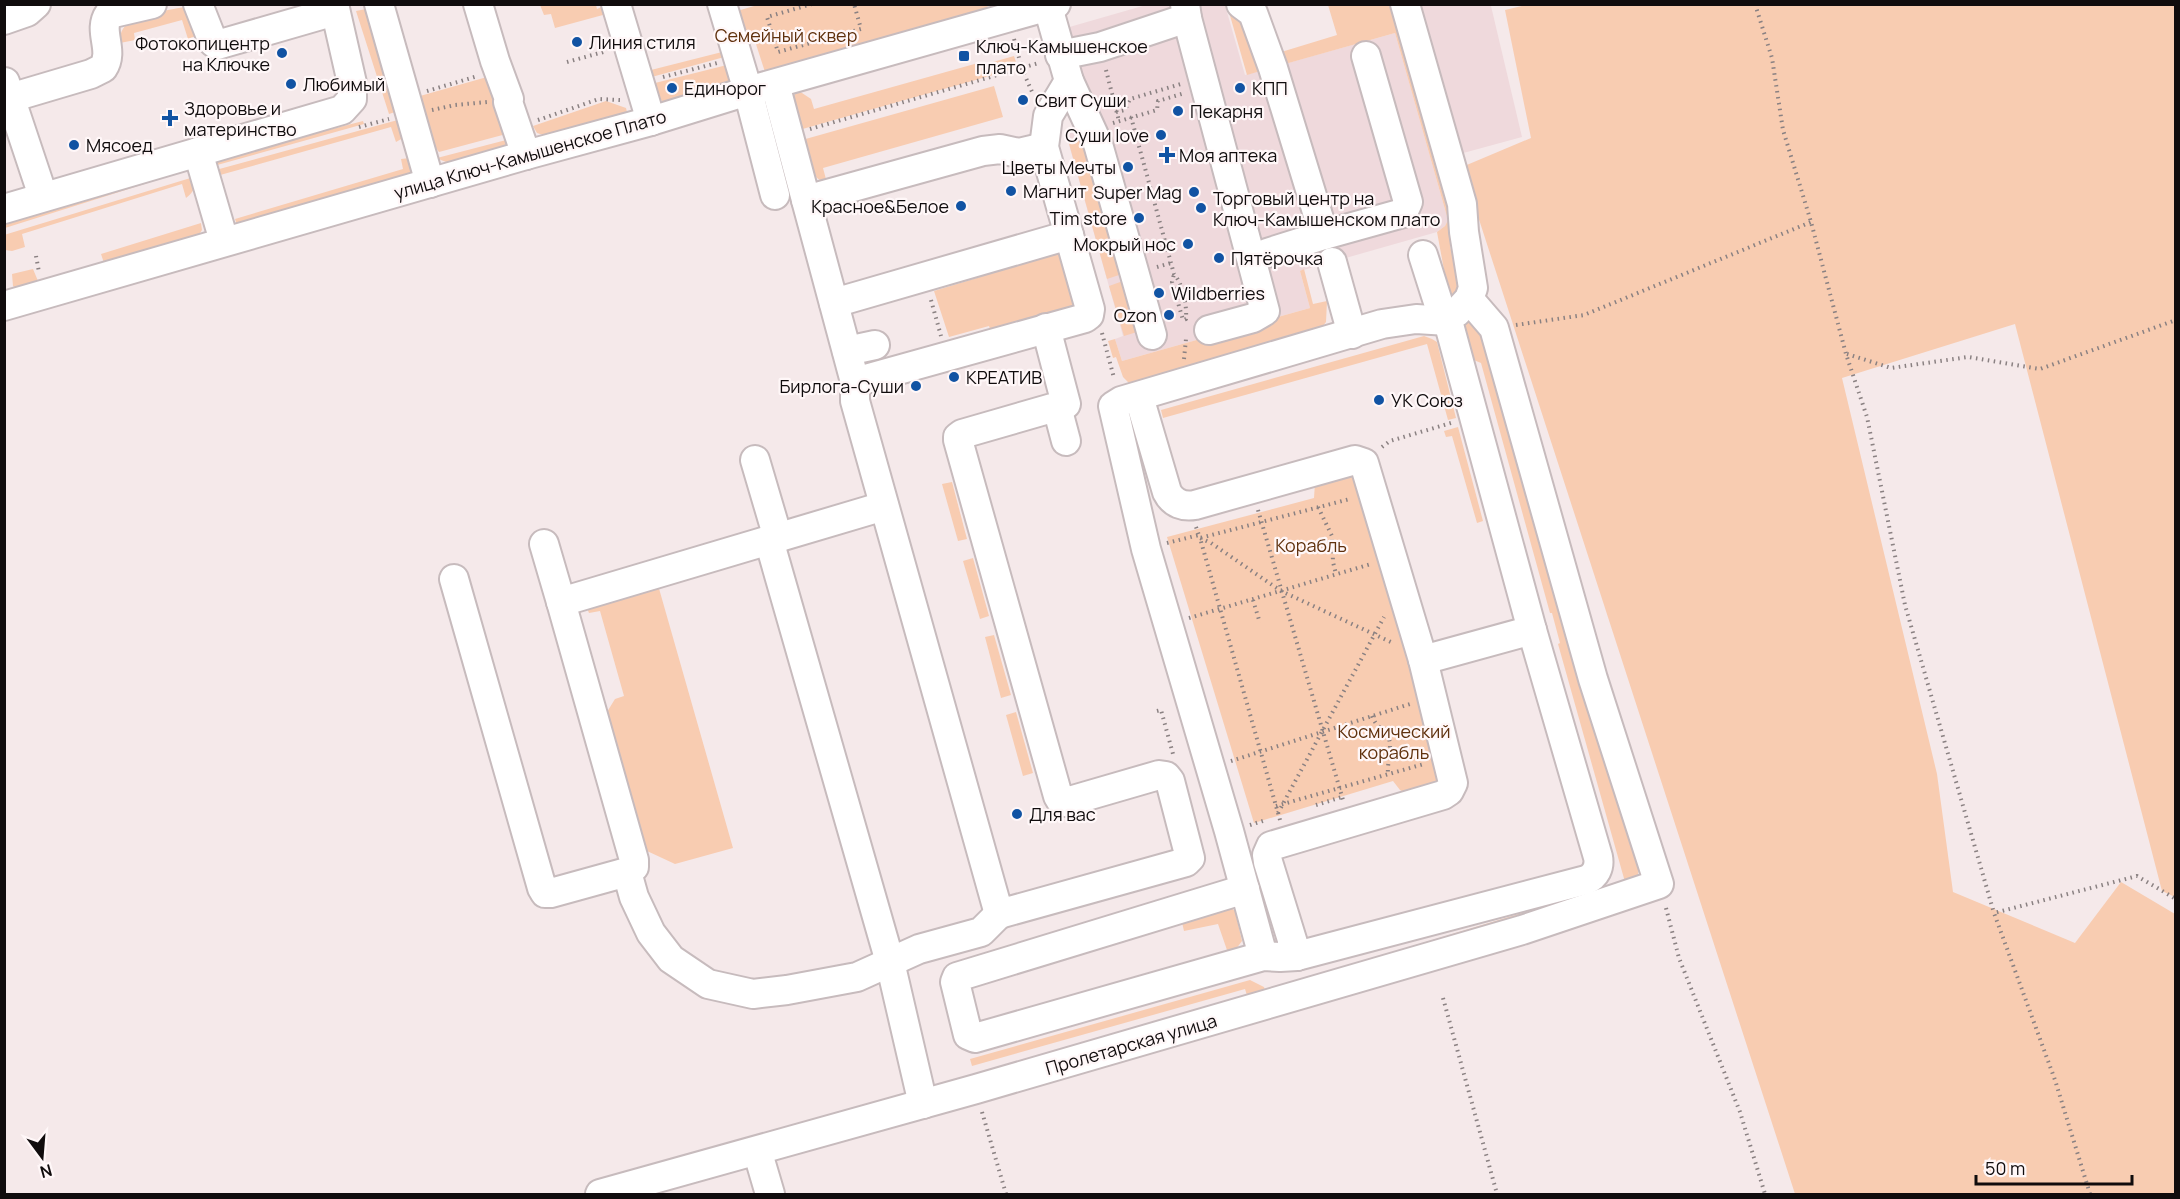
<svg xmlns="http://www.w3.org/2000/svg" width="2180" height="1199" font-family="Manrope,sans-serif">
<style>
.built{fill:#efd9dc}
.green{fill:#f8ccb1}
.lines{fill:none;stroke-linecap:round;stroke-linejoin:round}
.minor-casing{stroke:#c7bbbd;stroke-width:32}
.path{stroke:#8a8182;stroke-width:4;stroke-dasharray:1.5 4.5;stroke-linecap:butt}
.minor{stroke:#fff;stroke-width:28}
.poi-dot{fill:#1153a3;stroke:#fff7f8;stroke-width:2}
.labels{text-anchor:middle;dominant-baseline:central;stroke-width:4.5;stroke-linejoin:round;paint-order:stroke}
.park-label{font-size:18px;fill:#60310d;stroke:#fff7f8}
.poi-label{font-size:18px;fill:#100c0d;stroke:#fff7f8;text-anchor:start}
.street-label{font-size:18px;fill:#100c0d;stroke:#fff7f8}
</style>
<rect width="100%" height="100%" fill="#f5e9ea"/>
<!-- built -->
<g class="built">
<path d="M1146,5H1225L1245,75L1395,33L1448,220L1445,226L1437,232L1300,271L1310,308L1122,361L1115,339L1123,336L1066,134L1093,127L1066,28Z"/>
<path d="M1401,5H1493L1491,6L1522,137L1445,158Z"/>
</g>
<!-- green -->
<g class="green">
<path d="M761,4H987L988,8L765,72L754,38L744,40L737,11Z"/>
<path d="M365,5H372L401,110L389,114L356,11L366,9Z"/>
<path d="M540,5H596L597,9L606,5L614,12L555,28L551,14L544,15Z"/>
<path d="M1227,5L1243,14L1267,69L1247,75Z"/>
<path d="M1328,5H1390L1451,218L1450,247L1462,289L1453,300L1445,275L1437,232L1445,226L1448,220L1395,33L1285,64L1278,53L1337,35Z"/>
<path d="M1526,5H2175V897L2162,891L2015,324L1842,378L1937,774L1953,892L2075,943L2121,882L2175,914V1194H1795L1462,167L1531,138L1505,10Z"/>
<path d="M186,7L204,33L188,39L182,20L134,33L135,40L120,43C119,35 122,27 130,22C139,16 174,8 186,7Z"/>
<path d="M726,51L728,56L648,78L647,71Z"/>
<path d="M1014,56L1018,68L799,130L792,105L794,95L799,91L811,99L814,109L978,63L979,66Z"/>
<path d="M731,64C732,70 732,77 729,82C720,94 678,100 664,103L654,93L651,84Z"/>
<path d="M494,75L510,133L439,152L420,126L413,98Z"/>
<path d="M994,86L1003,117L823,168L827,183C808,179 807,155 802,140Z"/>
<path d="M606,101L626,108L627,112L617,120L549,137L537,133L533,126Z"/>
<path d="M405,118L403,138L396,142L391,127L213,177L212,171Z"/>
<path d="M363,121L364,124L210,167L208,161Z"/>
<path d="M1080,136L1122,274L1107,279L1068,140Z"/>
<path d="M510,139L500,152C480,158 456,170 437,158Z"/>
<path d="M410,158L419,168L407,175L237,225L235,219L403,169L401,159Z"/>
<path d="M194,163L195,168L5,228L6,224Z"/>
<path d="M197,176C196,186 194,192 186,198L182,184L22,234L25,247L12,251L5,250L4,235Z"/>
<path d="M201,223L202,230L198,236L17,290L13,286L12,274L33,269L38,281L104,263L101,254Z"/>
<path d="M1056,248L1064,252L1079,302L1073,310L991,332L989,326L949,337L934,291L980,277L978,270Z"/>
<path d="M1304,269L1313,304L1327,301L1326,322L1316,335L1130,384L1123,377L1116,357L1113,358L1108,341L1115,339L1122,361L1310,308L1300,271Z"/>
<path d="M1123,281L1137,332L1124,336L1109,286Z"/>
<path d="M1474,313L1488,350L1639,858L1638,876L1632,888L1277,987L1625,882L1558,644L1560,643L1552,613H1550L1481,363L1464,356L1459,323Z"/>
<path d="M1424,336L1432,339L1437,342L1456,418L1448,420L1427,344L1163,418L1161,410Z"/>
<path d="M1458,427L1483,521L1477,523L1452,436L1446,437L1444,431Z"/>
<path d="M1355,471L1446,779L1414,798L1400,790L1393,781L1254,823L1167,537L1314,498L1315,483Z"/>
<path d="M952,482L967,539L958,541L942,484Z"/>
<path d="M973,558L989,616L980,619L963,561Z"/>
<path d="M658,585L733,848L675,864L647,851L607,712L615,699L624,696L600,611L589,613L587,608Z"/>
<path d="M994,635L1011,695L1001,698L985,637Z"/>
<path d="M1016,712L1033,773L1023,776L1006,715Z"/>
<path d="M1227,905L1235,911L1242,941L1236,949L1227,950L1218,924L1184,931L1180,914Z"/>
<path d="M1250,980L1264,987L1269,1003L1251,1008L1245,989L972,1066L970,1059Z"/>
</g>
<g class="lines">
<defs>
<g id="minor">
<path d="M198,4L213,42L217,45L335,11"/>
<path d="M379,4L430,183"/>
<path d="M478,4L495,61L509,99L508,102L526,155"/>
<path d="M616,4L651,121"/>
<path d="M722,4L748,91L775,195"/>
<path d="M1241,4L1253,13L1273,68L1324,235L1403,213L1408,202L1366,56"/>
<path d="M1405,4L1462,204L1464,232L1473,288L1469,299L1457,312"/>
<path d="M1187,18L1265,311L1253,318L1209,330"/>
<path d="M4,20L27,12L36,4"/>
<path d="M1060,55L1100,47L1187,18L1185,4"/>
<path d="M1069,81L1098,144L1152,335"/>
<path d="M5,82L43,196"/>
<path d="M775,84L806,200L983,151L1000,149L1019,153L1044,147"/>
<path d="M10,98L91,74L103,68C115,50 97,31 109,14L152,4"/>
<path d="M198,152L224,241"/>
<path d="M806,200L855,382V401L999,914L1186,862L1190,858L1170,781L1166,776L1159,775L1066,802L1061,801L1058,796L958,440V437L962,434L1066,404L1046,328"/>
<path d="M4,209L342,110L352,99V83L334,4"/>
<path d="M1267,253L1324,235"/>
<path d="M1423,255L1444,321"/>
<path d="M1332,262L1352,334"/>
<path d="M834,303L1069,235"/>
<path d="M4,306L526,155L651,121L748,91L1056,4"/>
<path d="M847,351L875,345"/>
<path d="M855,382L1085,318L1089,315L1090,309L1044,147L1048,116L1069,81L1048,7"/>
<path d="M1139,397L1167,492C1173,504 1184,507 1195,505L1355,460L1364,463L1423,660L1453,783L1449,791L1443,795L1271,846L1267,855L1268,862L1297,956L1280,957L1263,956L975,1038L968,1035L955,982L957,977L1245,889"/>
<path d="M1057,407L1066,441"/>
<path d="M755,460L778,538"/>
<path d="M769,540L890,962L923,1104"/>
<path d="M544,544L561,602L884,506"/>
<path d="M454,579L542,888L545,893H551L627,872L634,867V860L561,602"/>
<path d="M1423,660L1532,630"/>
<path d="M627,872L634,897L651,933L671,959L708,984L753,994L787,990L857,977L919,949L981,932L999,914"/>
<path d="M1263,956L1229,831L1146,549L1113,406L1121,401L1382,324L1416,319L1448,321"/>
<path d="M1297,956L1586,880C1596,876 1600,867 1598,857L1532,630L1448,321"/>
<path d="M760,1160L770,1194"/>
<path d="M600,1194L976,1089L1522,930L1659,884L1593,679L1494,328L1469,299"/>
</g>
</defs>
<!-- minor casing -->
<use href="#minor" class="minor-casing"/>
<!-- path -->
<g class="path">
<path d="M812,4L767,17L778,52L861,29L854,4"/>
<path d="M1755,4L1772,58L1783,130L1811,222L1846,354L1867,417L1905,605L1994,913"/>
<path d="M1014,39L1022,69L1033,94"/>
<path d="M567,62L607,51"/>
<path d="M1106,70L1119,121"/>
<path d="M663,77L717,63"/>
<path d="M427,91L478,76"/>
<path d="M432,110L455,105L487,102"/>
<path d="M1116,112L1125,110L1130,99L1181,84"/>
<path d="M1131,117L1174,274C1183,284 1187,306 1186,319L1183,320L1172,282L1174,274"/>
<path d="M538,120L599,99L620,100"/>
<path d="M1113,123L1157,110L1158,101L1185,93"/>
<path d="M359,127L389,119"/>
<path d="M810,129L1039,63"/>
<path d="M36,256L39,272"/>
<path d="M1157,267L1171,263"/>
<path d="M931,300L941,336"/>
<path d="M1516,325L1584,315L1811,222"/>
<path d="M1102,333L1114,378"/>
<path d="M1847,354L1891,368L1968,357L2040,369L2176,320"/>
<path d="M1184,359L1186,339"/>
<path d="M1382,447L1390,441L1451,423"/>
<path d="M1318,507L1332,536L1333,562L1336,574"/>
<path d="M1258,510L1343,800"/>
<path d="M1196,527L1200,538L1211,543L1281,591L1393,643"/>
<path d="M1167,543L1199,535"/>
<path d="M1253,600L1260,623"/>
<path d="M1189,618L1371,564"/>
<path d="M1157,711L1161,710L1173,754"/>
<path d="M1372,716C1377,729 1385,729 1389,739C1392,748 1387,763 1388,774"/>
<path d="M1231,761L1410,704"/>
<path d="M1316,805L1342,797"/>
<path d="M1276,806L1424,764"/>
<path d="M1278,813L1384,617"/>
<path d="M1280,820L1200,538L1350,499"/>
<path d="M1250,825L1266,820"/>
<path d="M1666,908L1679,958L1740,1112L1765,1194"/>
<path d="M1443,998L1497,1194"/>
<path d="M982,1112L1006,1194"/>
<path d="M2090,1194L2055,1080L1994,913L2137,876L2176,899"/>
</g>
<!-- minor -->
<use href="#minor" class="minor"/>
</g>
<!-- markers -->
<g class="poi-dot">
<circle cx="577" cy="42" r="6"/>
<circle cx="282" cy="53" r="6"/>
<rect x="958" y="50" width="12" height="12" rx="3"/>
<circle cx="291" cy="84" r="6"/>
<circle cx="672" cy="88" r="6"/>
<circle cx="1240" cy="88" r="6"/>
<circle cx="1023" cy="100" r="6"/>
<circle cx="1178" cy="111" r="6"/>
<path d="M167 109h6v6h6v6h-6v6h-6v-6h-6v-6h6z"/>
<circle cx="1161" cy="135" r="6"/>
<circle cx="74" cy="145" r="6"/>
<path d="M1164 146h6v6h6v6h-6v6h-6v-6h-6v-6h6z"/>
<circle cx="1128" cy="167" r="6"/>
<circle cx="1011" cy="191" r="6"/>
<circle cx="1194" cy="192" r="6"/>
<circle cx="961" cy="206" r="6"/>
<circle cx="1201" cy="208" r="6"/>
<circle cx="1139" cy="218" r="6"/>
<circle cx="1188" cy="244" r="6"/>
<circle cx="1219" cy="258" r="6"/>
<circle cx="1159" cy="293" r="6"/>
<circle cx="1169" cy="315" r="6"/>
<circle cx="954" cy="377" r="6"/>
<circle cx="916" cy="386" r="6"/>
<circle cx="1379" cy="400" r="6"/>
<circle cx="1017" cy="814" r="6"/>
</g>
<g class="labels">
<!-- park labels -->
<g class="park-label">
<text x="786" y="35">Семейный сквер</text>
<text x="1311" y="545">Корабль</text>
<text x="1394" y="731">Космический<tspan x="1394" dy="21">корабль</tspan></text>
</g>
<!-- poi labels -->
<g class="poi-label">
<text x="589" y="42">Линия стиля</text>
<text x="270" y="43" text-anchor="end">Фотокопицентр<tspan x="270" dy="21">на Ключке</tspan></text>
<text x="976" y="46">Ключ-Камышенское<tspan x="976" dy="21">плато</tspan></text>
<text x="303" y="84">Любимый</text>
<text x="684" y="88">Единорог</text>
<text x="1252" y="88">КПП</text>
<text x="1035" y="100">Свит Суши</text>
<text x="184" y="108">Здоровье и<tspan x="184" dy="21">материнство</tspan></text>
<text x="1190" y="111">Пекарня</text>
<text x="1149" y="135" text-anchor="end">Суши love</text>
<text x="86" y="145">Мясоед</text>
<text x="1179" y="155">Моя аптека</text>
<text x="1116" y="167" text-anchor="end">Цветы Мечты</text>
<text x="1023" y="191">Магнит</text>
<text x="1182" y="192" text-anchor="end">Super Mag</text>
<text x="1213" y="198">Торговый центр на<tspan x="1213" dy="21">Ключ-Камышенском плато</tspan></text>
<text x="949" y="206" text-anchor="end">Красное&amp;Белое</text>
<text x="1127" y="218" text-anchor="end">Tim store</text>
<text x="1176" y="244" text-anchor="end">Мокрый нос</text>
<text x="1231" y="258">Пятёрочка</text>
<text x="1171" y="293">Wildberries</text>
<text x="1157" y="315" text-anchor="end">Ozon</text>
<text x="966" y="377">КРЕАТИВ</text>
<text x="904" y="386" text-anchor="end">Бирлога-Суши</text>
<text x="1391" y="400">УК Союз</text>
<text x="1029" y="814">Для вас</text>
</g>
<!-- street labels -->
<g class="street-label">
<text transform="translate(530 154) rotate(-16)">улица Ключ-Камышенское Плато</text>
<text transform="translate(1131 1044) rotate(-16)">Пролетарская улица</text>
</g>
</g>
<!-- border -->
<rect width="2180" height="1199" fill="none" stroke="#100c0d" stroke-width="12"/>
<!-- north arrow -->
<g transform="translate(42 1157) rotate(164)" stroke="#fff7f8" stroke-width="4.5" paint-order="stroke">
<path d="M0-4.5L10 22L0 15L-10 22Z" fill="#100c0d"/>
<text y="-9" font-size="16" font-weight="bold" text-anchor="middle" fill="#100c0d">N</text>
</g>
<!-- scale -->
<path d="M1976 1175v9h156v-9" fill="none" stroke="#100c0d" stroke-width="3"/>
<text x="1985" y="1175" font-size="18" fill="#100c0d" stroke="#fff7f8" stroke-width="4.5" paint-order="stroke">50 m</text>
</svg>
